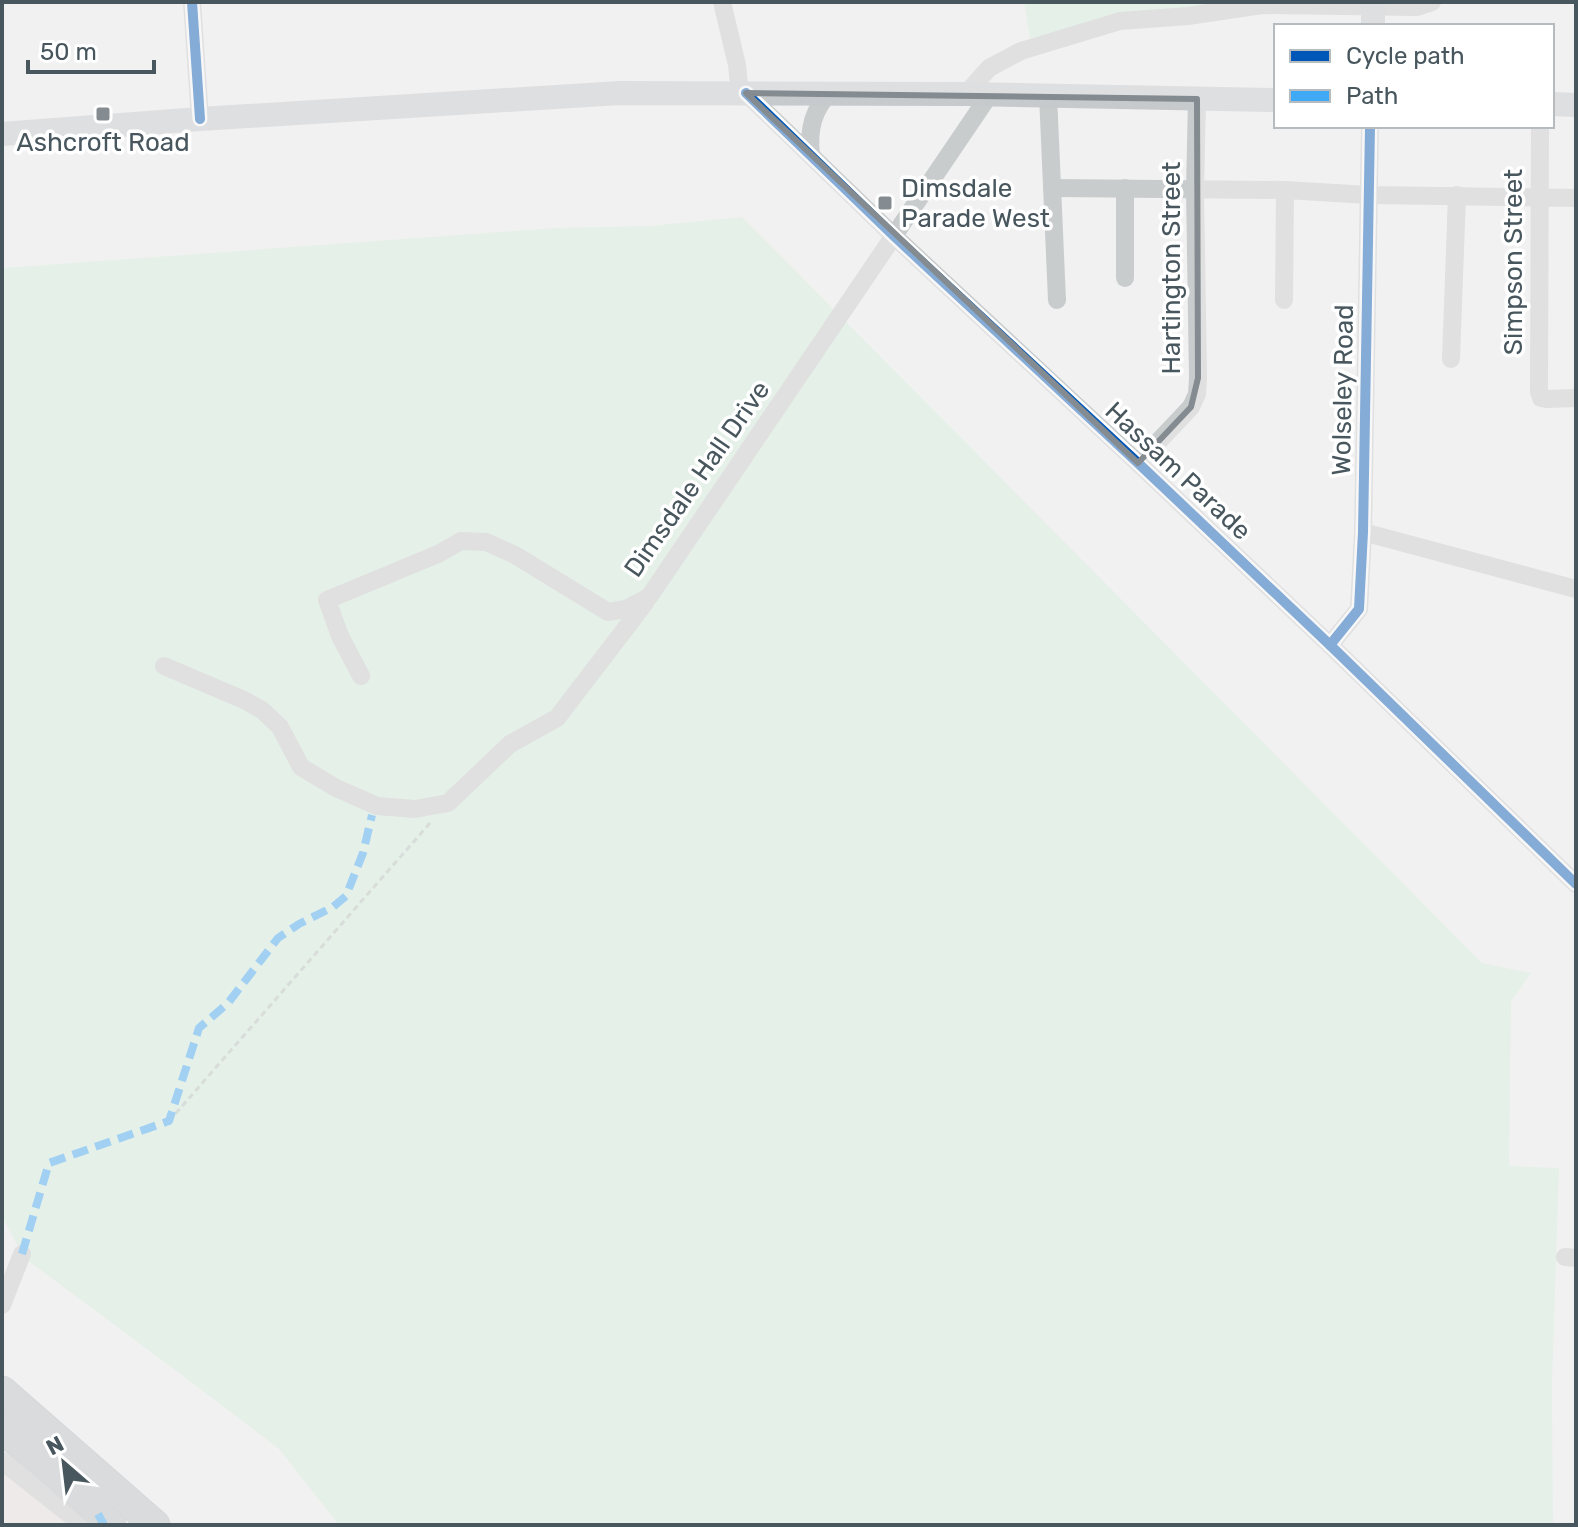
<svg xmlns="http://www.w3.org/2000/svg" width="1578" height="1527" font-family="Rubik,sans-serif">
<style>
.commercial{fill:#e6e3df}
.green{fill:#d6f0dd}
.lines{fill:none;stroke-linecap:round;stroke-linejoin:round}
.highway-casing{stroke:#b6bcc1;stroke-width:31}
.path{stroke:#b8c4bf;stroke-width:3;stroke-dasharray:6 4;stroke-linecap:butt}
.minor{stroke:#c9cccd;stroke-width:18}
.major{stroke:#c6cacd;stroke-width:24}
.highway{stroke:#bbc1c5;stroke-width:28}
.quiet{stroke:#3fa9f5;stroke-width:8;stroke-dasharray:16 8;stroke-linecap:butt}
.cycleway-casing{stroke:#fff;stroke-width:15}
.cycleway{stroke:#0057b8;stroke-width:10}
.marked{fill:none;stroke:#848c91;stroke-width:6;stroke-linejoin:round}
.poi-dot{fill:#848c91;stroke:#fff;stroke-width:3}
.labels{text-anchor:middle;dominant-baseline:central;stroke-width:7;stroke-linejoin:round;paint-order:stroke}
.poi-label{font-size:26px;fill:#48565e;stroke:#fff}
.street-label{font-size:26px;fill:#48565e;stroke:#fff}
</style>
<rect width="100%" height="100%" fill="#f2f1f1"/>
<!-- commercial -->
<path class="commercial" d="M2,1470L71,1525H2Z"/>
<!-- green -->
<g class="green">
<path d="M1024,2H1209L1210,6L1030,38Z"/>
<path d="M742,217L1482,963L1531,973L1511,1002L1509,1166L1559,1168L1552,1383L1553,1525H339L279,1449L178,1372L27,1260L22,1254L2,1216V268L556,228L649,226Z"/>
</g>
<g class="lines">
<defs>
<g id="highway">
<path d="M2,1391L155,1525"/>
<path d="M2,1428L111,1525"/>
</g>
</defs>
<!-- highway casing -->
<use href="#highway" class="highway-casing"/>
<!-- path -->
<path class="path" d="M169,1121L430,823"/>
<!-- minor -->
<g class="minor">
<path d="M192,2L200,119"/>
<path d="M722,2L737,65L740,93"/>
<path d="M746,93L895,237L1138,463L1330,645L1576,884"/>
<path d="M966,94L989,68L1021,51L1120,21L1188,16L1262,5L1417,7L1432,2"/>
<path d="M1048,95L1057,300"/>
<path d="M1540,126L1539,392L1541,398L1546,399L1576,398"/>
<path d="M811,155C808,131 812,110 830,93"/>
<path d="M1052,188L1285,190L1369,195L1576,198"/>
<path d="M1125,188V278"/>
<path d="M1284,300L1285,190"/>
<path d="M1451,359L1457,195"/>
<path d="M1138,463L1191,407L1197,394L1198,378L1195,190L1197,99"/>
<path d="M1363,532L1576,589"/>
<path d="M1330,645L1359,609L1363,532L1370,126"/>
<path d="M164,666L244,700L262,710L280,727L301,767L336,788L377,806L415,809L448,803L510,744L557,718L645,603"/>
<path d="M361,676L340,636L327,600L438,554L461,541L486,542L515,555L608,612L626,609L649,597L990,94"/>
<path d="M1565,1257L1576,1258"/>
<path d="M2,1305L22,1254"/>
<path d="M2,1461L83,1525"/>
</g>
<!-- major -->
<g class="major">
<path d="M1373,26V2"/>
<path d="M1552,104L1576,105"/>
<path d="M2,134L200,119L620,93L966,94L1276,100"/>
</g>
<!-- highway -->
<use href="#highway" class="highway"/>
<!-- quiet -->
<g class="quiet">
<path d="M22,1254L49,1163L169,1121L199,1028L228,1003L278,938L299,924L333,907L346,896L363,853L372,815"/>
<path d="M98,1514L104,1525"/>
</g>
<defs>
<g id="cycleway">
<path d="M192,2L200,119"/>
<path d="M746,93L895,237L1138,463L1330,645L1576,884"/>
<path d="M1330,645L1359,609L1363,532L1370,126"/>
</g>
</defs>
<!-- cycleway casing -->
<use href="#cycleway" class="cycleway-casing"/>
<!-- cycleway -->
<use href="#cycleway" class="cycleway"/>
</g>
<!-- marked area -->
<path d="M0 0H1578V1527H0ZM746,93L1197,99L1198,378L1191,407L1138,463Z" fill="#f2f1f1" fill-opacity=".55" fill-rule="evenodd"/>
<path class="marked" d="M746,93L1197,99L1198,378L1191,407L1138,463Z"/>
<!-- markers -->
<g class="poi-dot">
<rect x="95" y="106" width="16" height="16" rx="4"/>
<rect x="877" y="195" width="16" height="16" rx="4"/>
</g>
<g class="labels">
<!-- poi labels -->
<g class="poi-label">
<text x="103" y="142">Ashcroft Road</text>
<text x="901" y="188" text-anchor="start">Dimsdale<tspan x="901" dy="30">Parade West</tspan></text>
</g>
<!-- street labels -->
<g class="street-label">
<text transform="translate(1513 262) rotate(-90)">Simpson Street</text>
<text transform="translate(1171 268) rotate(-90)">Hartington Street</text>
<text transform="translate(1343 390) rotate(-89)">Wolseley Road</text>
<text transform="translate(1178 471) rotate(43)">Hassam Parade</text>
<text transform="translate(697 479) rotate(-55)">Dimsdale Hall Drive</text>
</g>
</g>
<!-- border -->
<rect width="1578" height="1527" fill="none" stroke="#48565e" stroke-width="8"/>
<!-- legend -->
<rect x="1274" y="24" width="280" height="104" fill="#ffffff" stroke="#b6bbbf" stroke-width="2"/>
<rect x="1290" y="50" width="40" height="12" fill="#0057b8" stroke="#b6bbbf" stroke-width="2"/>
<text x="1346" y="64" font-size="24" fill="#48565e">Cycle path</text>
<rect x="1290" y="90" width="40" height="12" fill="#3fa9f5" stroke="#b6bbbf" stroke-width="2"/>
<text x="1346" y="104" font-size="24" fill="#48565e">Path</text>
<!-- north arrow -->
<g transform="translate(64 1463) rotate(332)" stroke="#ffffff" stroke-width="6" paint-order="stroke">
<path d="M0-6L14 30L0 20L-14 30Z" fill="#48565e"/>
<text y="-12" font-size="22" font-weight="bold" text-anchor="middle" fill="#48565e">N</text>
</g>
<!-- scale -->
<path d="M28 60v12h126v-12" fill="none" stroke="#48565e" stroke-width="4"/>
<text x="40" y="60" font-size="24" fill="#48565e" stroke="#ffffff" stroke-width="6" paint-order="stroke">50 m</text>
</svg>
